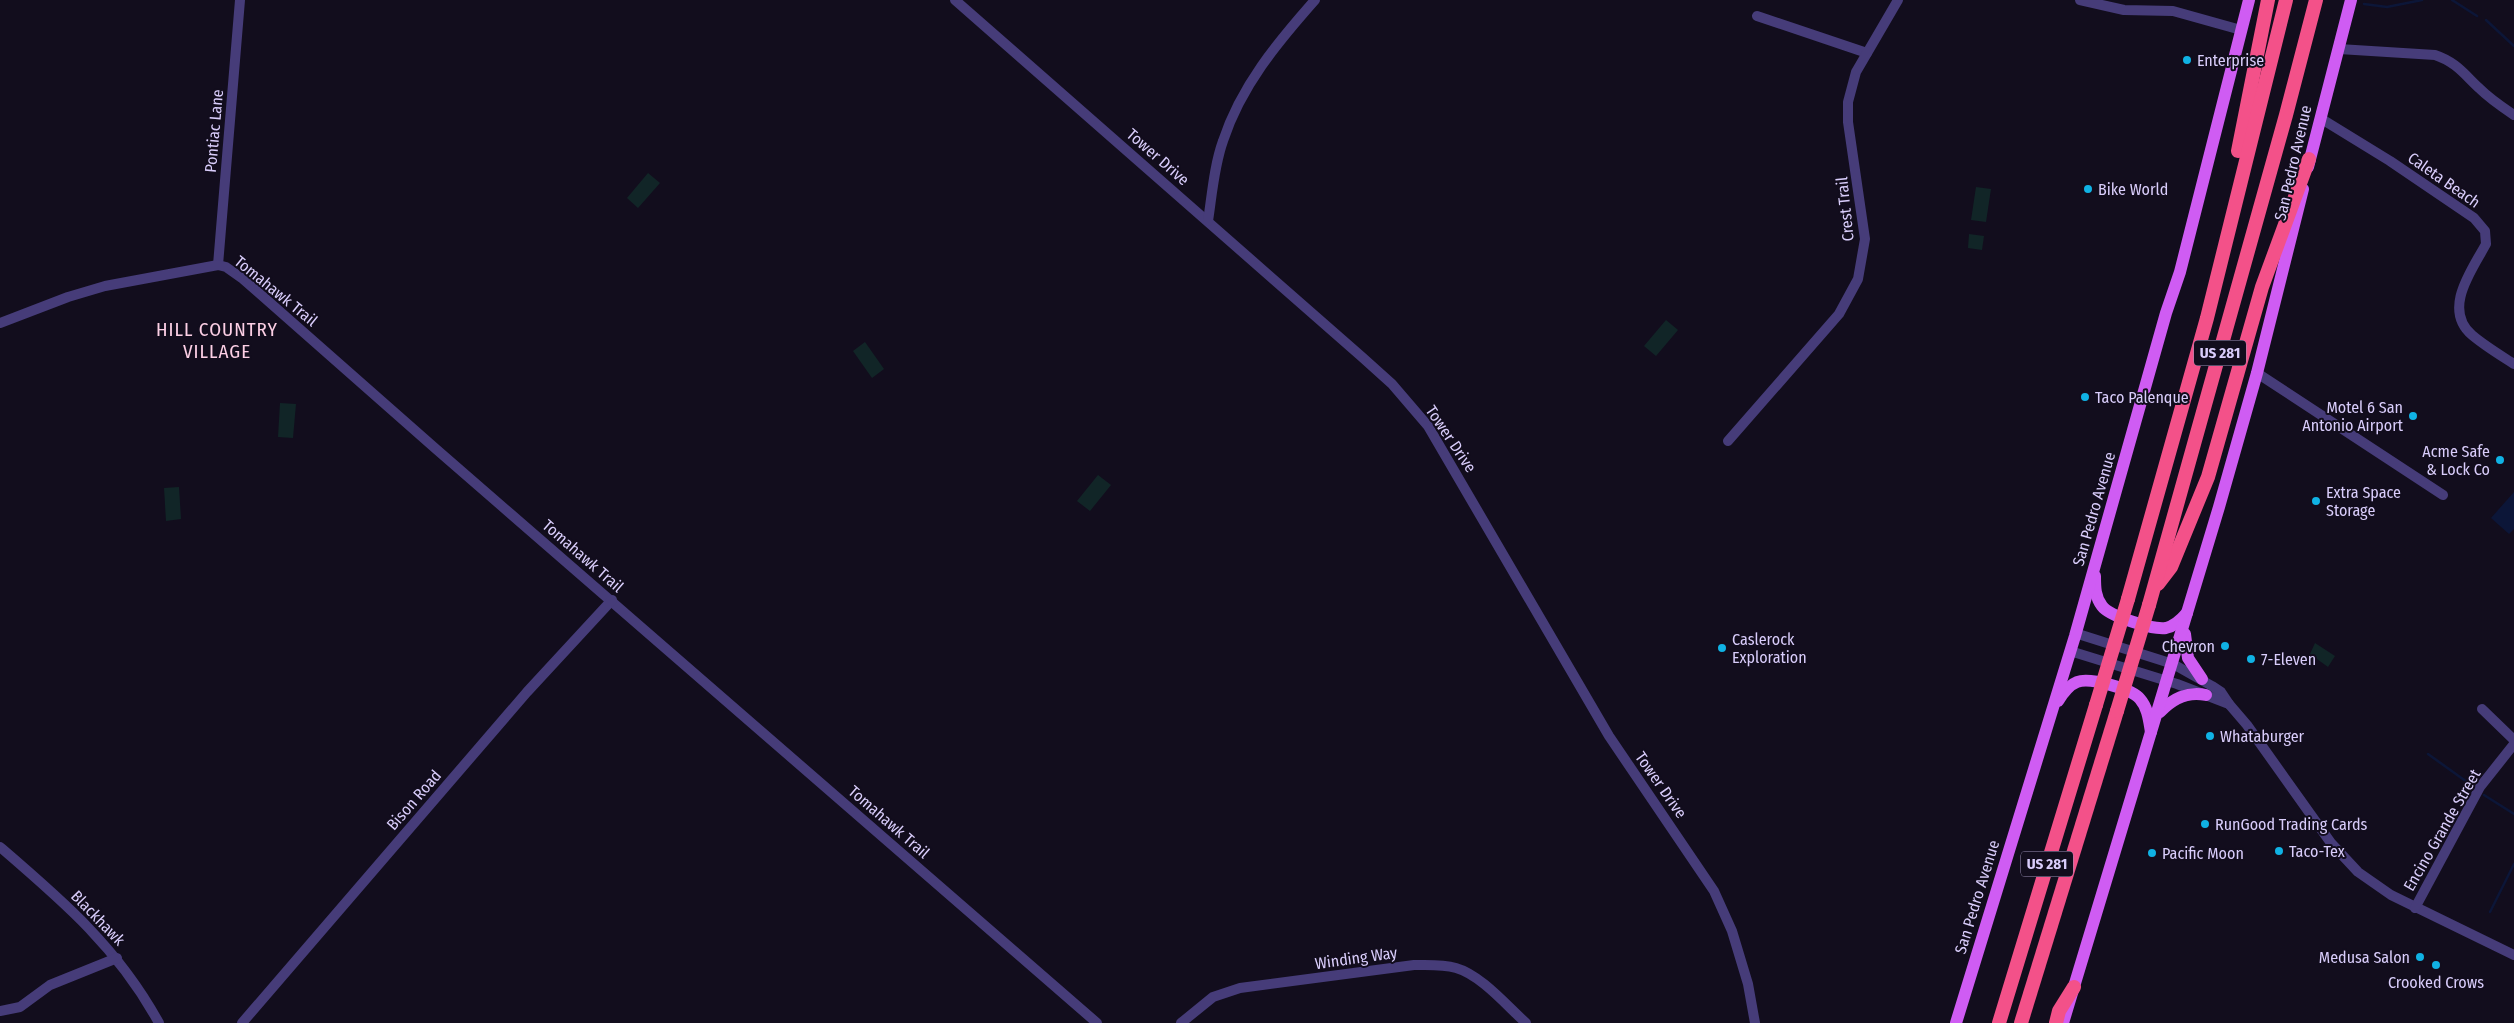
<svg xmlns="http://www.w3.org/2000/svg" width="2514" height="1023" font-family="'Fira Sans Condensed',sans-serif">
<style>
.green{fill:#112527}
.water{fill:#0c1638}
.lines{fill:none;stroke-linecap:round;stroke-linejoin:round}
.stream{stroke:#0c1638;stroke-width:2.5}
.minor{stroke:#463c79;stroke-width:10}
.major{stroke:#cf5cf3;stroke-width:12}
.highway{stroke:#f35189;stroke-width:14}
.highway-bridge{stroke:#f35189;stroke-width:14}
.poi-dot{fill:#10b2e4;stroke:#120d1d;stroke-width:2}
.labels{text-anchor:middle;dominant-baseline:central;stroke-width:4;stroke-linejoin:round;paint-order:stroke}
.shield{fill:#120d1d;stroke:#9d93b8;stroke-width:1}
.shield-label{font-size:15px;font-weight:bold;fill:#d9cdfb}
.poi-label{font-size:16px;fill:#d9cdfb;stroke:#120d1d;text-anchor:start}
.street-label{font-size:16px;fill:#d9cdfb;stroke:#120d1d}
.quarter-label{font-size:19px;letter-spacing:1px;fill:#fccfe5;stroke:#120d1d}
</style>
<rect width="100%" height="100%" fill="#120d1d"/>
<!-- green -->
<g class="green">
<path d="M648,173L660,183L638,208L627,198Z"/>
<path d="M1976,187L1991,189L1986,222L1971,220Z"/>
<path d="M1969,234L1984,236L1982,250L1968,248Z"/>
<path d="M1666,320L1678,330L1656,356L1644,346Z"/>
<path d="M865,342L884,369L872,378L853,351Z"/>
<path d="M280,403L296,404L293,438L278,437Z"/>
<path d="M1098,475L1111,485L1090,511L1077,501Z"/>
<path d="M179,487L181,519L166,521L164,488Z"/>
<path d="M2315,643L2335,656L2328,667L2310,654Z"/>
</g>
<!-- water -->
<path class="water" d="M2514,492V529L2509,534L2491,518Z"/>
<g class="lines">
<!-- stream -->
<g class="stream">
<path d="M2452,0L2477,16"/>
<path d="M2364,4L2387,7L2422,0"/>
<path d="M2486,20L2514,46"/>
<path d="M2428,754L2467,782"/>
<path d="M2484,795L2514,814"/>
<path d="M2490,912L2514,864"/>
</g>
<!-- minor -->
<g class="minor">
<path d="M955,0L1362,357L1392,384L1428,426L1609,736L1714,891L1732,931L1748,984L1755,1023"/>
<path d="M2080,0L2124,10L2173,11L2241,30"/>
<path d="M1757,16L1867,53"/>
<path d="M2339,49L2435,55C2456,62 2464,74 2479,88C2489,98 2502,107 2514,115"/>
<path d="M2320,118L2390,161L2474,218L2485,231L2486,244C2472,270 2442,309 2472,335C2485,346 2500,355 2514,364"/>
<path d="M1208,221C1212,195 1214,166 1223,141C1241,86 1277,43 1315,0"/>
<path d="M218,265L240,0"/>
<path d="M0,323L68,297L105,286L218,265L226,267L243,279L436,449L1097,1023"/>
<path d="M2257,373L2443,495"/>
<path d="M1728,441L1839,314L1858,279L1865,239L1848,122V102L1856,72L1898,0"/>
<path d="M2075,633L2173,664L2212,686L2221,692L2229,704L2247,725L2331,843L2358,872L2391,895L2514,955"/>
<path d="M2070,651L2177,684L2229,704"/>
<path d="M2482,709L2514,740"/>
<path d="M0,847C64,902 118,948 159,1023"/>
<path d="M2415,908L2480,787L2514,744"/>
<path d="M0,1011L20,1007L50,985L117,958"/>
<path d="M242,1023L527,692L612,600"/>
<path d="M1181,1023L1213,997L1240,988L1414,965C1428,965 1442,964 1456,968C1481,975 1507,1006 1526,1023"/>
</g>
<!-- major -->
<g class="major">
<path d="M2308,167L2351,0"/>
<path d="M2095,576C2095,587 2095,597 2102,606C2109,616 2153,630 2166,628C2175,626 2181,620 2187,613"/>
<path d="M2185,634L2188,658L2202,679"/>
<path d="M2058,701C2063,693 2069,685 2077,682C2090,677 2132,689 2140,699C2148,708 2149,721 2151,732"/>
<path d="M2160,712C2172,699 2188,691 2206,695"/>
<path d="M1956,1023L2075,636L2166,313L2180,272L2249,0"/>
<path d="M2063,1023L2219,507L2257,373L2303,189"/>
</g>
<!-- highway -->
<g class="highway">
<path d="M2238,151L2268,0"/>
<path d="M2158,584L2171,567L2208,477L2262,287L2309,159"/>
<path d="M2128,599L2207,318L2286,0"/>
<path d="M2149,605L2286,115L2316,0"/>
<path d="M1999,1023L2096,705"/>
<path d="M2021,1023L2117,711"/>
<path d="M2056,1023L2059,1011L2074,987"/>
</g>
<!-- highway-bridge -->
<g class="highway-bridge">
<path d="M2096,705L2128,599"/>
<path d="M2117,711L2149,605"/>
</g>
</g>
<!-- markers -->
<g class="poi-dot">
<circle cx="2187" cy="60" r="5"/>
<circle cx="2088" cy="189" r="5"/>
<circle cx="2085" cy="397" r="5"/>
<circle cx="2413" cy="416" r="5"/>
<circle cx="2500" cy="460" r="5"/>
<circle cx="2316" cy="501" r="5"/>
<circle cx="2225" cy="646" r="5"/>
<circle cx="1722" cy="648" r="5"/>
<circle cx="2251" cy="659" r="5"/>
<circle cx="2210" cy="736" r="5"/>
<circle cx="2205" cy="824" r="5"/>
<circle cx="2279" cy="851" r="5"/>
<circle cx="2152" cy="853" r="5"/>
<circle cx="2420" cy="957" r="5"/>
<circle cx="2436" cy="965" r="5"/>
</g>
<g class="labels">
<!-- shield labels -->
<g class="shield">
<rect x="2194" y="340.5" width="52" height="25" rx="4"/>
<rect x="2021" y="851.5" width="52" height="25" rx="4"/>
</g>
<g class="shield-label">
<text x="2220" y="353">US 281</text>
<text x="2047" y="864">US 281</text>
</g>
<!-- poi labels -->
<g class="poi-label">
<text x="2197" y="60">Enterprise</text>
<text x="2098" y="189">Bike World</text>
<text x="2095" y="397">Taco Palenque</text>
<text x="2403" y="407" text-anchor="end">Motel 6 San<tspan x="2403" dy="18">Antonio Airport</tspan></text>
<text x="2490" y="451" text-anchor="end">Acme Safe<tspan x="2490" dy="18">&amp; Lock Co</tspan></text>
<text x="2326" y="492">Extra Space<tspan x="2326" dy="18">Storage</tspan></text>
<text x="1732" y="639">Caslerock<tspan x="1732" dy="18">Exploration</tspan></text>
<text x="2215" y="646" text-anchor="end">Chevron</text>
<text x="2261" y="659">7-Eleven</text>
<text x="2220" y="736">Whataburger</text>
<text x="2215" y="824">RunGood Trading Cards</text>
<text x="2289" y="851">Taco-Tex</text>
<text x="2162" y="853">Pacific Moon</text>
<text x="2410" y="957" text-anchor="end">Medusa Salon</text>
<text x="2436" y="982" text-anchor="middle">Crooked Crows</text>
</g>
<!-- street labels -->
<g class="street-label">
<text transform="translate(214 131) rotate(-85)">Pontiac Lane</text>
<text transform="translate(1158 157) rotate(41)">Tower Drive</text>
<text transform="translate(2293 163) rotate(-77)">San Pedro Avenue</text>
<text transform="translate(2444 180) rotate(35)">Caleta Beach</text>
<text transform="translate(1845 209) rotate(-96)">Crest Trail</text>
<text transform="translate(276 291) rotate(39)">Tomahawk Trail</text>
<text transform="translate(1451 439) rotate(56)">Tower Drive</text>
<text transform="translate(2094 509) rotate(-74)">San Pedro Avenue</text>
<text transform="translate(583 556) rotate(41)">Tomahawk Trail</text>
<text transform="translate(1661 785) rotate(55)">Tower Drive</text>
<text transform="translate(414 800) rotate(-49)">Bison Road</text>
<text transform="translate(889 822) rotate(41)">Tomahawk Trail</text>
<text transform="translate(2442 830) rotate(-60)">Encino Grande Street</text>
<text transform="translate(1977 897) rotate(-73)">San Pedro Avenue</text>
<text transform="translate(98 918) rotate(46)">Blackhawk</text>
<text transform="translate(1356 958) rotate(-8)">Winding Way</text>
</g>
<!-- quarter labels -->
<g class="quarter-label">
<text x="217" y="329">HILL COUNTRY<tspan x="217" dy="22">VILLAGE</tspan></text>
</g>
</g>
</svg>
